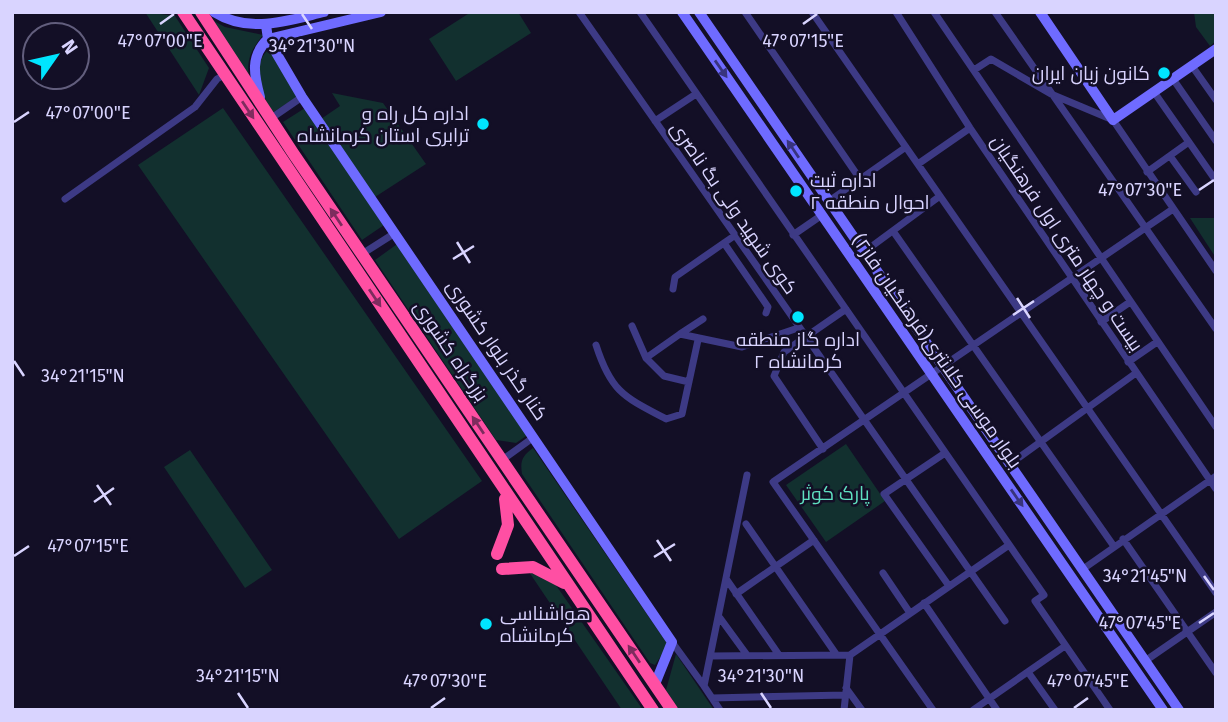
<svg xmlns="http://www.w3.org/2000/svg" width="1228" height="722" font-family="'Fira Sans',Cairo,sans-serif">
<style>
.green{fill:#12302f}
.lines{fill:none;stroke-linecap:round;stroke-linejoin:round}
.street{stroke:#3d3a85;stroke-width:7}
.secondary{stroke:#6f6bff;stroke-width:10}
.highway{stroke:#ff4fa3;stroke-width:12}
.oneway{fill:#38347d}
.oneway2{fill:#7d2c5e}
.ticks{fill:none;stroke:#d9d4ff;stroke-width:2.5}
.poi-dot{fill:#00e5ff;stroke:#130f26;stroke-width:2.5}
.labels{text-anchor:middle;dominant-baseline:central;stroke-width:5;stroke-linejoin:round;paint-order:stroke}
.poi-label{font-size:19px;fill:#d9d4ff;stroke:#130f26;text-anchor:end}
.street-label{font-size:19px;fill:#d9d4ff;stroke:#130f26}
.park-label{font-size:19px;fill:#5fe0c0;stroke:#130f26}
.ticks-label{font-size:18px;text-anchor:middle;fill:#d9d4ff;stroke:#130f26;stroke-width:5;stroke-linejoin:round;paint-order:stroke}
</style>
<rect width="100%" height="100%" fill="#130f26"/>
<path class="green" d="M145 12 175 16 209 68 199 95Z
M471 12H518L531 33 456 81 429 39Z
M1194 12H1216V41L1210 46 1196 27Z
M212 20 225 27 263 35C252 49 246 59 249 77Z
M269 49 298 96 272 113C262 92 249 68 269 49Z
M332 93 383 103 426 164 375 197 321 119 340 106Z
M223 108 482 481 399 539 138 165Z
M305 108 384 225 362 240 283 122Z
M1190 218H1216V258Z
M400 242 529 434 516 443 496 440 375 260Z
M846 444 885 501 826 542 786 485Z
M533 448 668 645 655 665 650 663 522 474C520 461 522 456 533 448Z
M190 450 272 570 245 588 164 467Z
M529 572 553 581 643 710H622Z
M676 654 714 710H679L666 690Z"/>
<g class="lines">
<path class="street" d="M579 12 1005 621
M640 12 1044 595 1035 601 1110 710
M745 12 860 179
M812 12 1216 593
M896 12 970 128 1216 489
M934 12 1216 427
M995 12 1216 329
M1192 66 1216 100
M974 70 991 59 1051 94 1113 120 1216 271
M1173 79 1216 141
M1154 92 1214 178
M270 119 302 97
M655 121 696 94
M1170 156 1196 192
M918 164 970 128
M1147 172 1189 142
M65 199 195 107 217 79 224 75
M829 201 906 147
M893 231 1113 545
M793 235 822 215
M724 243 768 307 766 313
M864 252 940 196
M362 254 395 233
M673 289 675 277 734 236
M1101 322 1130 302
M632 326 646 358 680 334 742 347 798 328
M680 334 703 319
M596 345C611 392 624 397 666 419L682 414 698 340
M646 358 664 376 689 382
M1128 362 1157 342
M823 449 774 376 784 352 846 309
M945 453 884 494 949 586
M502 460 534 437
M1010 464 1136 373
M746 524 836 654
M1123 539 1216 673
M1083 569 1216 476
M883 573 910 613
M727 580 779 655
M736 594 814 540
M924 603 997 710
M720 618 747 655
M672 642 704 686
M711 656 850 655 1009 545
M1145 661 1216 612
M1028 672 1055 710
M846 688 862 710
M712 698 845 695
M720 710 704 686 747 475
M844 710 850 655
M933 710 773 482 1173 209
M973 710 1065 646"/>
<path class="secondary" d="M214 12C249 34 286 21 324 12
M682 12 1163 710
M699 12 1179 710
M1040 12 1113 120 1216 49
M266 25 268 39 302 97 672 642 655 684
M260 97C254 75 250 56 268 39L381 12"/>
<path class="highway" d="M183 12 653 710
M201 12 293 153 672 710
M497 554 508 525 505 499
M502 569 533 567 564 583"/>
</g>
<defs><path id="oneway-solid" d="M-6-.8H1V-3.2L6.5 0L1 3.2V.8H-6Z" transform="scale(1.75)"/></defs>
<g class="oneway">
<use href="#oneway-solid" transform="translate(721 69) rotate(55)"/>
<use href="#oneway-solid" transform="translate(793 149) rotate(-124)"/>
<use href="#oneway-solid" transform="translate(1017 498) rotate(55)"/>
</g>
<g class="oneway2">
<use href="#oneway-solid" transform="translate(248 110) rotate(56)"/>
<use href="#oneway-solid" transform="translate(336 217) rotate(-124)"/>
<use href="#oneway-solid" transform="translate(375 298) rotate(56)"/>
<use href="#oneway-solid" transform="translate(478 425) rotate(-124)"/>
<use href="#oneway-solid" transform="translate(634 654) rotate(-124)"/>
</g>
<path class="ticks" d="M302 14 312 29M160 24 174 14M803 24 817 14M14 122 29 112M1199 190 1214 180M457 242 470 263M453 259 474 246M1017 298 1030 318M1013 315 1034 301M14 361 24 376M97 485 111 505M94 502 114 488M657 540 671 561M14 556 29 546M654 557 675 544M1204 576 1214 590M1199 623 1214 613M238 693 248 708M761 693 771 708M431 708 445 698M1074 708 1088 698"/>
<g class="poi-dot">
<circle cx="1164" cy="73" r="7"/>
<circle cx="483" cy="124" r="7"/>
<circle cx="796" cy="191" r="7"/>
<circle cx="798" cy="317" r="7"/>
<circle cx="486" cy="624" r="7"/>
</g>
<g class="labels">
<g class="poi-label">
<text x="1150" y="73">کانون زبان ایران</text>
<text x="469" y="113">اداره کل راه و<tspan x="469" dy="22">ترابری استان کرمانشاه</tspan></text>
<text x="810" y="180" text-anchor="start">اداره ثبت<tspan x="810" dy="22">احوال منطقه ۲</tspan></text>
<text x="798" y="339" text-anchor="middle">اداره گاز منطقه<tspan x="798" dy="22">۲ کرمانشاه</tspan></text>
<text x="500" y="613" text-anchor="start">هواشناسی<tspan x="500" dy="22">کرمانشاه</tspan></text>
</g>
<g class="street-label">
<text transform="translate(734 208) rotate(55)">کوی شهید ولی بگ ناصری</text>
<text transform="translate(1067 243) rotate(56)">بیست و چهار متری اول فرهنگیان</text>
<text transform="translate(497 350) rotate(56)">کنار گذر بلوار کشوری</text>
<text transform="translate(451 351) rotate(56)">بزرگراه کشوری</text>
<text transform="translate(937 351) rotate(55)">بلوار موسی کلانتری(فرهنگیان فاز۲)</text>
</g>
<g class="park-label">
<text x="835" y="493">پارک کوثر</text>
</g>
</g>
<g class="ticks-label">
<text x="160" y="47">47°07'00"E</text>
<text x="803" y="47">47°07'15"E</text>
<text x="312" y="52">34°21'30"N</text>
<text x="88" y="119">47°07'00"E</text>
<text x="1140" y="196">47°07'30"E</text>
<text x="83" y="382">34°21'15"N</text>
<text x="88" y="552">47°07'15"E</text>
<text x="1145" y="582">34°21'45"N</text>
<text x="1140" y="629">47°07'45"E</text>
<text x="238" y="682">34°21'15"N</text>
<text x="761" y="682">34°21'30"N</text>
<text x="445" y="687">47°07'30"E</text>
<text x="1088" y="687">47°07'45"E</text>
</g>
<rect width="1228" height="722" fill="none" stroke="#d9d4ff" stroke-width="28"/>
<g transform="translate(56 56) rotate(56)"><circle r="33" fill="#130f26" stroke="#625e7d" stroke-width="2"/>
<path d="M0-5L12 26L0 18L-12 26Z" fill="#00e5ff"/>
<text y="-10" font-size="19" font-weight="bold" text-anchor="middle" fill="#d9d4ff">N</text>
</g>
</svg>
